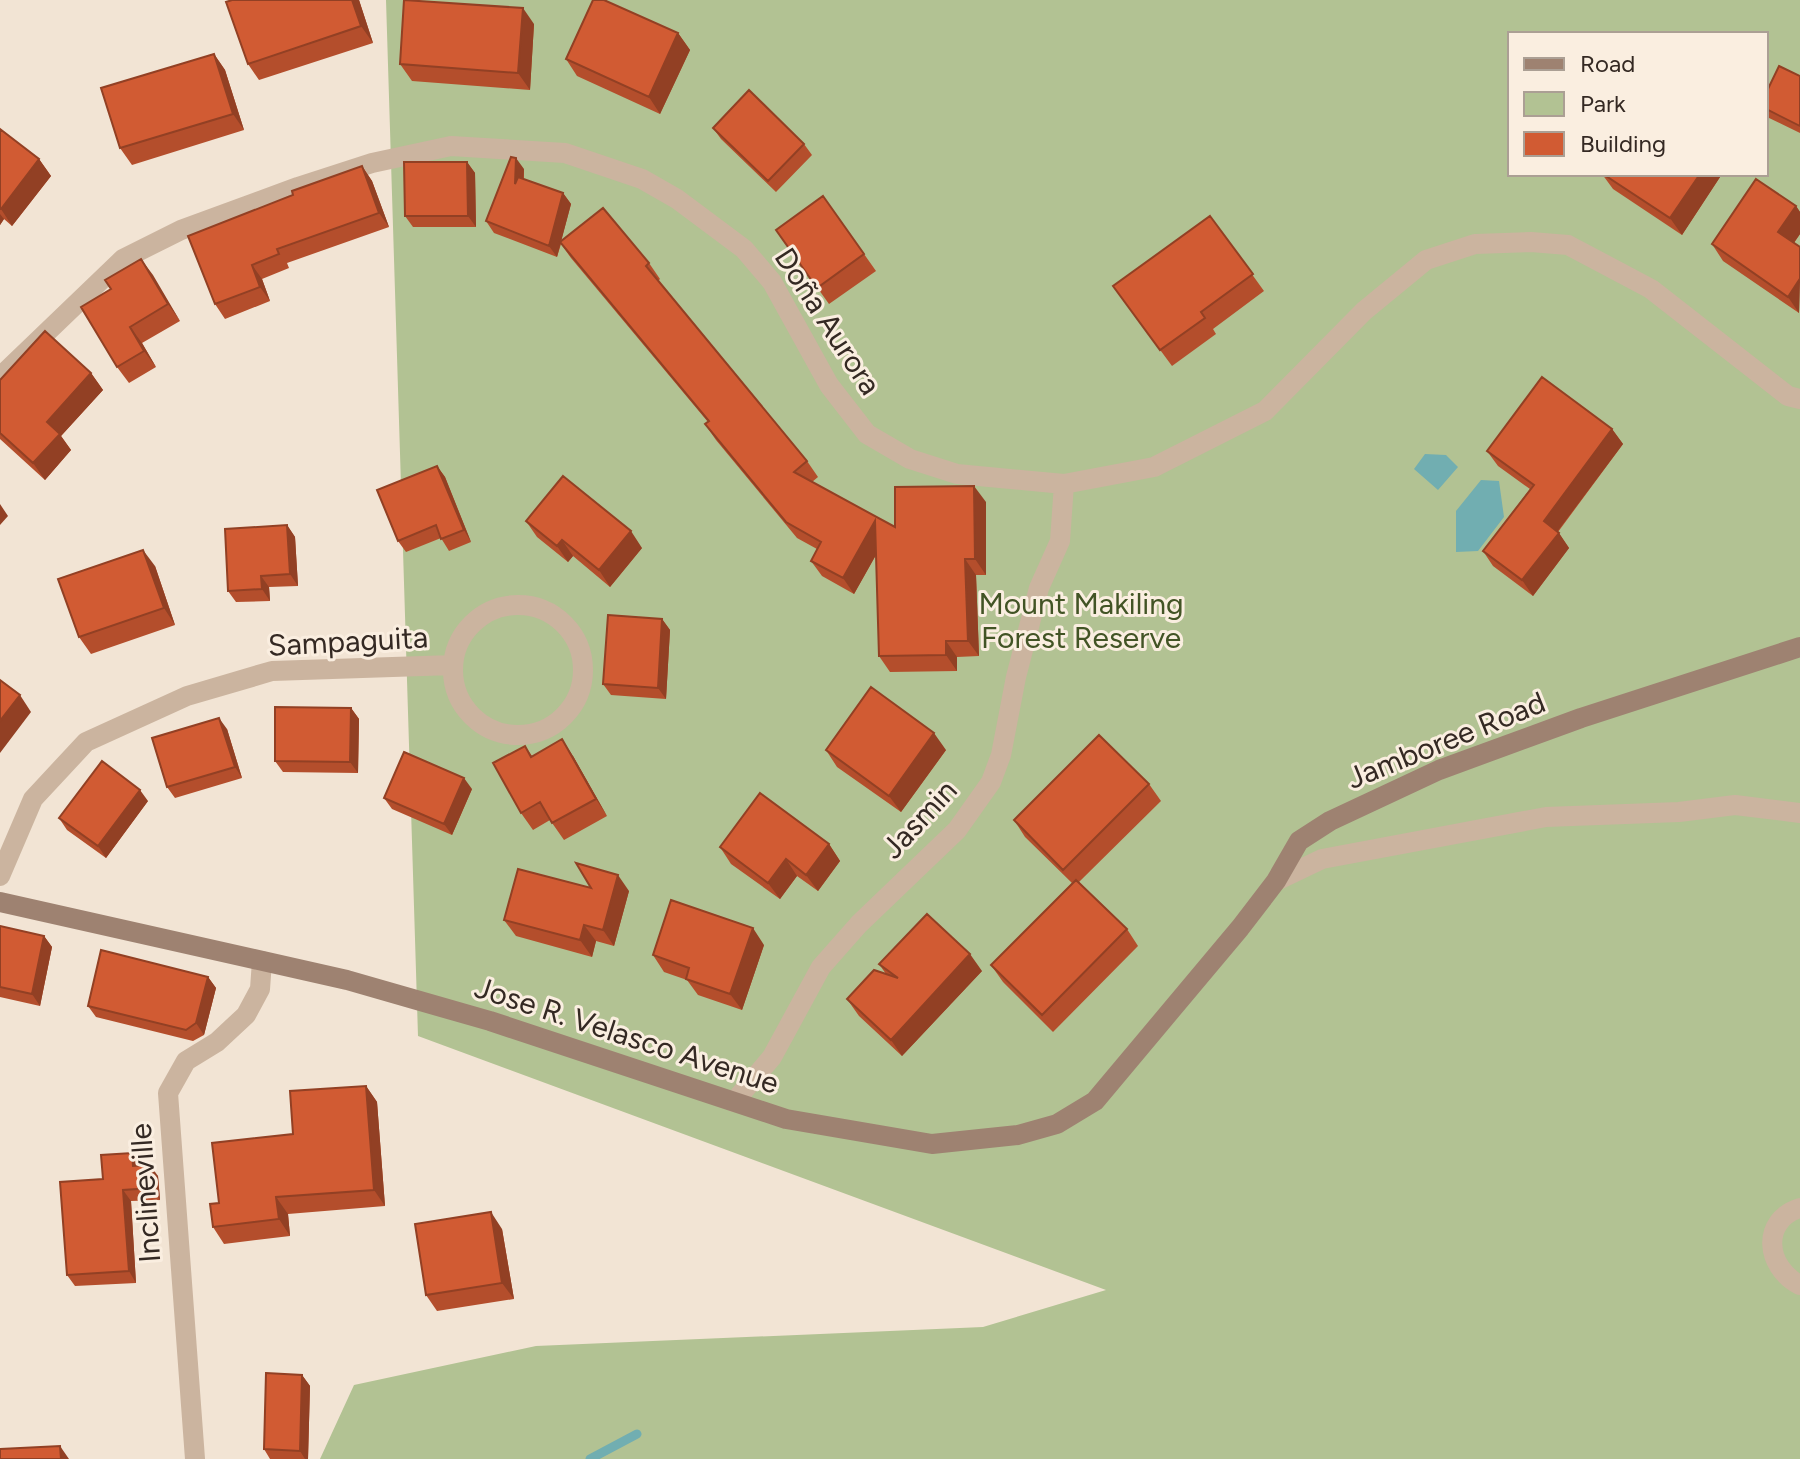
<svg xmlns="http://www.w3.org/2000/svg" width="1800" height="1459" font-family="Figtree,sans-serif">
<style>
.green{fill:#b2c293;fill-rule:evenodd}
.water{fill:#71aeb1}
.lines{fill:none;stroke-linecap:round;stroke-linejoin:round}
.stream{stroke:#71aeb1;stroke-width:9}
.minor{stroke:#cbb49f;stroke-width:20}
.tertiary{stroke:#cbb49f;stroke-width:20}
.secondary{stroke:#9e8271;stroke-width:20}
.wall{fill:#b44e2c}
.shaded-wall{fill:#924024}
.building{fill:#d15b33;stroke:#924024;stroke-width:2}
.labels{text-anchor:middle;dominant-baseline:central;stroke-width:6;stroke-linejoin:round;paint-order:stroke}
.street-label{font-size:30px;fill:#342923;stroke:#faeee0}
.park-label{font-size:30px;fill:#425425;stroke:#faeee0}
</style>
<rect width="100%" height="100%" fill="#f2e4d4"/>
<path class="green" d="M386 0H1800V1459H320L354 1385 536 1346 983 1327 1106 1290 418 1036ZM1510 34H1766V174H1510Z"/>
<path class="water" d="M1425 454 1446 455 1458 467 1438 490 1414 469Z
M1481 480 1499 481 1504 517 1478 551 1456 552V511Z"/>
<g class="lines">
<path class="stream" d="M590 1459 637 1434"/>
<path class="minor" d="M0 377 123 259 181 230 298 187 372 163 451 146 565 153 642 179 677 199 744 249 772 282 829 385 867 434 910 459 957 474 1064 484 1154 467 1265 411 1364 311 1426 260 1475 244 1531 242 1568 245 1651 289 1788 396 1800 399
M453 670a65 65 0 1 1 130 0a65 65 0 1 1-130 0Z
M0 876 33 799 86 742 187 696 272 671 453 665
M734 1102 772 1057 821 967 859 924 957 830 991 782 1001 755 1016 677 1039 588 1060 541 1064 484
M195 1459 168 1093 186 1061 217 1042 246 1015 260 989 262 961"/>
<path class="tertiary" d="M1276 881 1322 859 1546 817 1679 812 1735 805 1800 813
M1800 1208C1761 1220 1765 1267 1800 1285"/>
<path class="secondary" d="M0 902 347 980 490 1021 786 1119 932 1144 1018 1135 1057 1124 1095 1101 1240 928 1276 881 1299 841 1330 821 1439 770 1581 718 1800 647"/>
</g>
<path class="wall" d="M232 0H359L373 43 259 80 248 64Z
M534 24 530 90 412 81 400 64Z
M678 33 690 50 660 114 577 76 566 59Z
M214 54 225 70 244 130 132 165 120 148Z
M1800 76V133L1767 117 1766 115V93Z
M713 128 804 144 812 155 776 192 721 139Z
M0 129 39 159 51 176 12 226 4 219 0 225Z
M467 162 475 173 476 227H413L405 216Z
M362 166 372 181 389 227 287 263 289 268 262 279 270 301 225 319 215 304 293 195Z
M524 169V179L563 193 571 204 561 241 649 263 660 279 658 281 807 461 818 477 812 482 895 527 986 502V575H976L979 656 957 657V671L890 672 879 656 876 555 854 594 822 576 811 561 817 549 797 538 716 440 705 424 708 422 571 258 561 244 557 257 494 233 486 221Z
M1602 174H1722L1682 235 1613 189Z
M1796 206 1800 212V234L1794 243 1800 247 1799 313 1723 261 1712 244Z
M1210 216 1264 291 1213 329 1216 334 1172 366 1113 286Z
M776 230 864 254 876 271 829 304Z
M141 259 180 321 142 343 156 367 129 383 117 367 111 289Z
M91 373 103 390 61 436 71 450 45 480 0 439V380Z
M1612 429 1623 444 1558 532 1569 548 1533 596 1493 566 1483 551 1530 489 1498 466 1487 451Z
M437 466 445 477 471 542 449 551 441 538 406 552 398 541Z
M526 521 642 548 610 587 573 556 568 562 537 537Z
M287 525 295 537 298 586 269 587 270 601 236 602 228 591Z
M155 566 175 625 91 654 79 637Z
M662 619 670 630 666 699 611 695 603 684Z
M351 708 359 719 358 773 283 772 275 761Z
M227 729 242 778 175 798 167 787Z
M525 746 532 756H573L607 816 564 840 550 820 533 830 521 813Z
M826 750H946L901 812 837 767Z
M1149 784 1161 801 1079 882 1127 929 1138 946 1053 1032 1003 982 991 965 1072 883 1025 837 1014 820Z
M472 789 452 835 392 809 384 798Z
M148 801 106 858 67 830 59 818Z
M829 844 840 861 818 891 797 876 780 899 731 864 720 847Z
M591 888 629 891 614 946 596 941 592 957 516 936 504 920Z
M0 926 44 936 52 947 40 1006 0 997Z
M764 945 742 1010 698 995 687 980 664 972 653 955Z
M879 964 982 971 902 1056 859 1016 847 999 886 974Z
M208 977 216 988 204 1035 193 1041 96 1017 88 1006Z
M366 1086 377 1102 385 1206 288 1214 290 1236 224 1244 213 1227 219 1203 293 1134Z
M140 1164V1166L158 1176 160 1200 131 1201 136 1283 75 1286 67 1275 103 1179Z
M502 1229 514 1299 437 1311 426 1295Z
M302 1375 310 1386 308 1459H270L264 1449Z"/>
<path class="shaded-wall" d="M352 0H359L373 43 361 26Z
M523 8 534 24 530 90 518 73Z
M678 33 690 50 660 114 649 97Z
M214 54 225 70 244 130 233 114Z
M516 158 524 169 522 196 515 184Z
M39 159 51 176 12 226 1 209Z
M467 162 475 173 476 227 468 216Z
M362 166 372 181 389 227 379 213Z
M1700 174H1722L1682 235 1670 218Z
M563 193 571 204 557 257 549 246Z
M1796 206 1800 212V234L1790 248 1778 232Z
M0 214 4 219 0 225Z
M141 259 153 275 180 321 168 304Z
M252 265 262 279 270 301 260 287Z
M1799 280 1800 282 1799 313 1788 297Z
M130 327 142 343 156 367 144 351Z
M91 373 103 390 61 436 71 450 45 480 33 463 47 422Z
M1612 429 1623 444 1554 536 1544 521Z
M437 466 445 477 471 542 464 530Z
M974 486 986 502V575L975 559Z
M0 504 8 516 0 525Z
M875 521 886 537 854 594 843 578Z
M287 525 295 537 298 586 290 574Z
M631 531 642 548 610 587 599 570Z
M1559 533 1569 548 1533 596 1522 580Z
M562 540 573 556 568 562 557 546Z
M143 550 155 566 175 625 164 608Z
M965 559 976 575 979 656 968 641Z
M261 576 269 587 270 601 262 589Z
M662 619 670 630 666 699 658 688Z
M946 641 957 657V671L946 655Z
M20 695 31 712 0 753V721Z
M351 708 359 719 358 773 350 762Z
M219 718 227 729 242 778 235 767Z
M934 733 946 750 901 812 889 796Z
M562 739 573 756 607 816 596 799Z
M464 778 472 789 452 835 444 824Z
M140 790 148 801 106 858 98 846Z
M829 844 840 861 818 891 806 875Z
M786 859 797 876 780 899 768 883Z
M618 875 629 891 614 946 603 930Z
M584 925 596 941 592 957 580 940Z
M753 928 764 945 742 1010 730 994Z
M44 936 52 947 40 1006 32 994Z
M970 954 982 971 902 1056 891 1040Z
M208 977 216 988 204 1035 196 1023Z
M366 1086 377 1102 385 1206 374 1190Z
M132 1153 140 1164 141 1177 133 1166Z
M150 1165 158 1176 160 1200 152 1188Z
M123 1190 131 1201 136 1283 129 1271Z
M276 1197 288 1214 290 1236 279 1219Z
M491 1212 502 1229 514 1299 502 1283Z
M302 1375 310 1386 308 1459H305L300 1451Z
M60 1446 69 1459H61Z"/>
<path class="building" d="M232 0H352L361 26 248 64 226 2Z
M404 0 523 8 518 73 400 64Z
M593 0H604L678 33 649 97 566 59Z
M214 54 233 114 120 148 101 88Z
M1779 66 1800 76V126L1766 109V93Z
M749 90 804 144 768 181 713 128Z
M0 129 39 159 1 209H0Z
M511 157 516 158 515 184 518 177 563 193 549 246 486 221Z
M404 162H467L468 216H405Z
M362 166 379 213 277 249 279 254 252 265 260 287 215 304 188 236 293 195 292 191Z
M1603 174H1700L1670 218Z
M1756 179 1796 206 1778 232 1800 247V281L1799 280 1788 297 1712 244Z
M823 196 864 254 817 288 776 230Z
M603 208 649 263 646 266 807 461 794 472 895 527V487L974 486 975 559H965L968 641H946V655L879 656 875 521 843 578 811 561 821 542 786 522 705 424 709 421 560 242Z
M1210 216 1253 274 1201 312 1205 318 1160 350 1113 286Z
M141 259 168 304 130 327 144 351 117 367 81 307 111 289 105 280Z
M45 331 91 373 47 422 60 434 33 463 0 433V380Z
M1542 377 1612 429 1544 521 1559 533 1522 580 1483 551 1534 485 1487 451Z
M437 466 464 530 441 539 436 525 398 541 377 490Z
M563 476 631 531 599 570 562 540 557 546 526 521Z
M287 525 290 574 261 576 262 589 228 591 225 529Z
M143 550 164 608 79 637 58 579Z
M608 615 662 619 658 688 603 684Z
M0 680 20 695 0 721Z
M871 687 934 733 889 796 826 750Z
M275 707 351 708 350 762 275 761Z
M219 718 235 767 167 787 152 738Z
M1099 735 1149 784 1063 870 1014 820Z
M562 739 596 799 552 823 540 802 521 813 493 763 525 746 531 757Z
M404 752 464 778 444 824 384 798Z
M102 761 140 790 98 846 59 818Z
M760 793 829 844 806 875 786 859 768 883 720 847Z
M576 863 618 875 603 930 584 925 580 940 504 920 518 869 591 888Z
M1076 880 1127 929 1042 1015 991 965Z
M671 900 753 928 730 994 686 979 689 968 653 955Z
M927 914 970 954 891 1040 847 999 874 970 898 978 879 964Z
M0 926 44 936 32 994 0 987Z
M101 950 208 977 196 1023 186 1030 88 1006Z
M366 1086 374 1190 276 1197 279 1219 213 1227 210 1204 219 1203 212 1143 293 1134 290 1091Z
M132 1153 133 1166 150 1165 152 1188 123 1190 129 1271 67 1275 60 1182 103 1179 101 1155Z
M491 1212 502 1283 426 1295 415 1224Z
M266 1373 302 1375 300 1451 264 1449Z
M60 1446 61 1459H0V1449Z"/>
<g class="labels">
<g class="street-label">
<text transform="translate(828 321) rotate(57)">Doña Aurora</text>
<text transform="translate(348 641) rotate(-3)">Sampaguita</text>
<text transform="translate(1446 740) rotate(-22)">Jamboree Road</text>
<text transform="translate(919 819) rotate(-47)">Jasmin</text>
<text transform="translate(627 1035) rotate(18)">Jose R. Velasco Avenue</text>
<text transform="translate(145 1193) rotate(-94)">Inclineville</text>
</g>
<g class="park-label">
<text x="1081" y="603">Mount Makiling<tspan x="1081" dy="34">Forest Reserve</tspan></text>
</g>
</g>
<rect x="1508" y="32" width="260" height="144" fill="#faeee0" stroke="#ab9f94" stroke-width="2"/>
<rect x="1524" y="58" width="40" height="12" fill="#9e8271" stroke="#ab9f94" stroke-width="2"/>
<text x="1580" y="72" font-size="24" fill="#342923">Road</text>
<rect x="1524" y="92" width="40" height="24" fill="#b2c293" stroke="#ab9f94" stroke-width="2"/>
<text x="1580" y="112" font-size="24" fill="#342923">Park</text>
<rect x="1524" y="132" width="40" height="24" fill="#d15b33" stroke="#ab9f94" stroke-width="2"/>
<text x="1580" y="152" font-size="24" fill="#342923">Building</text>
</svg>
